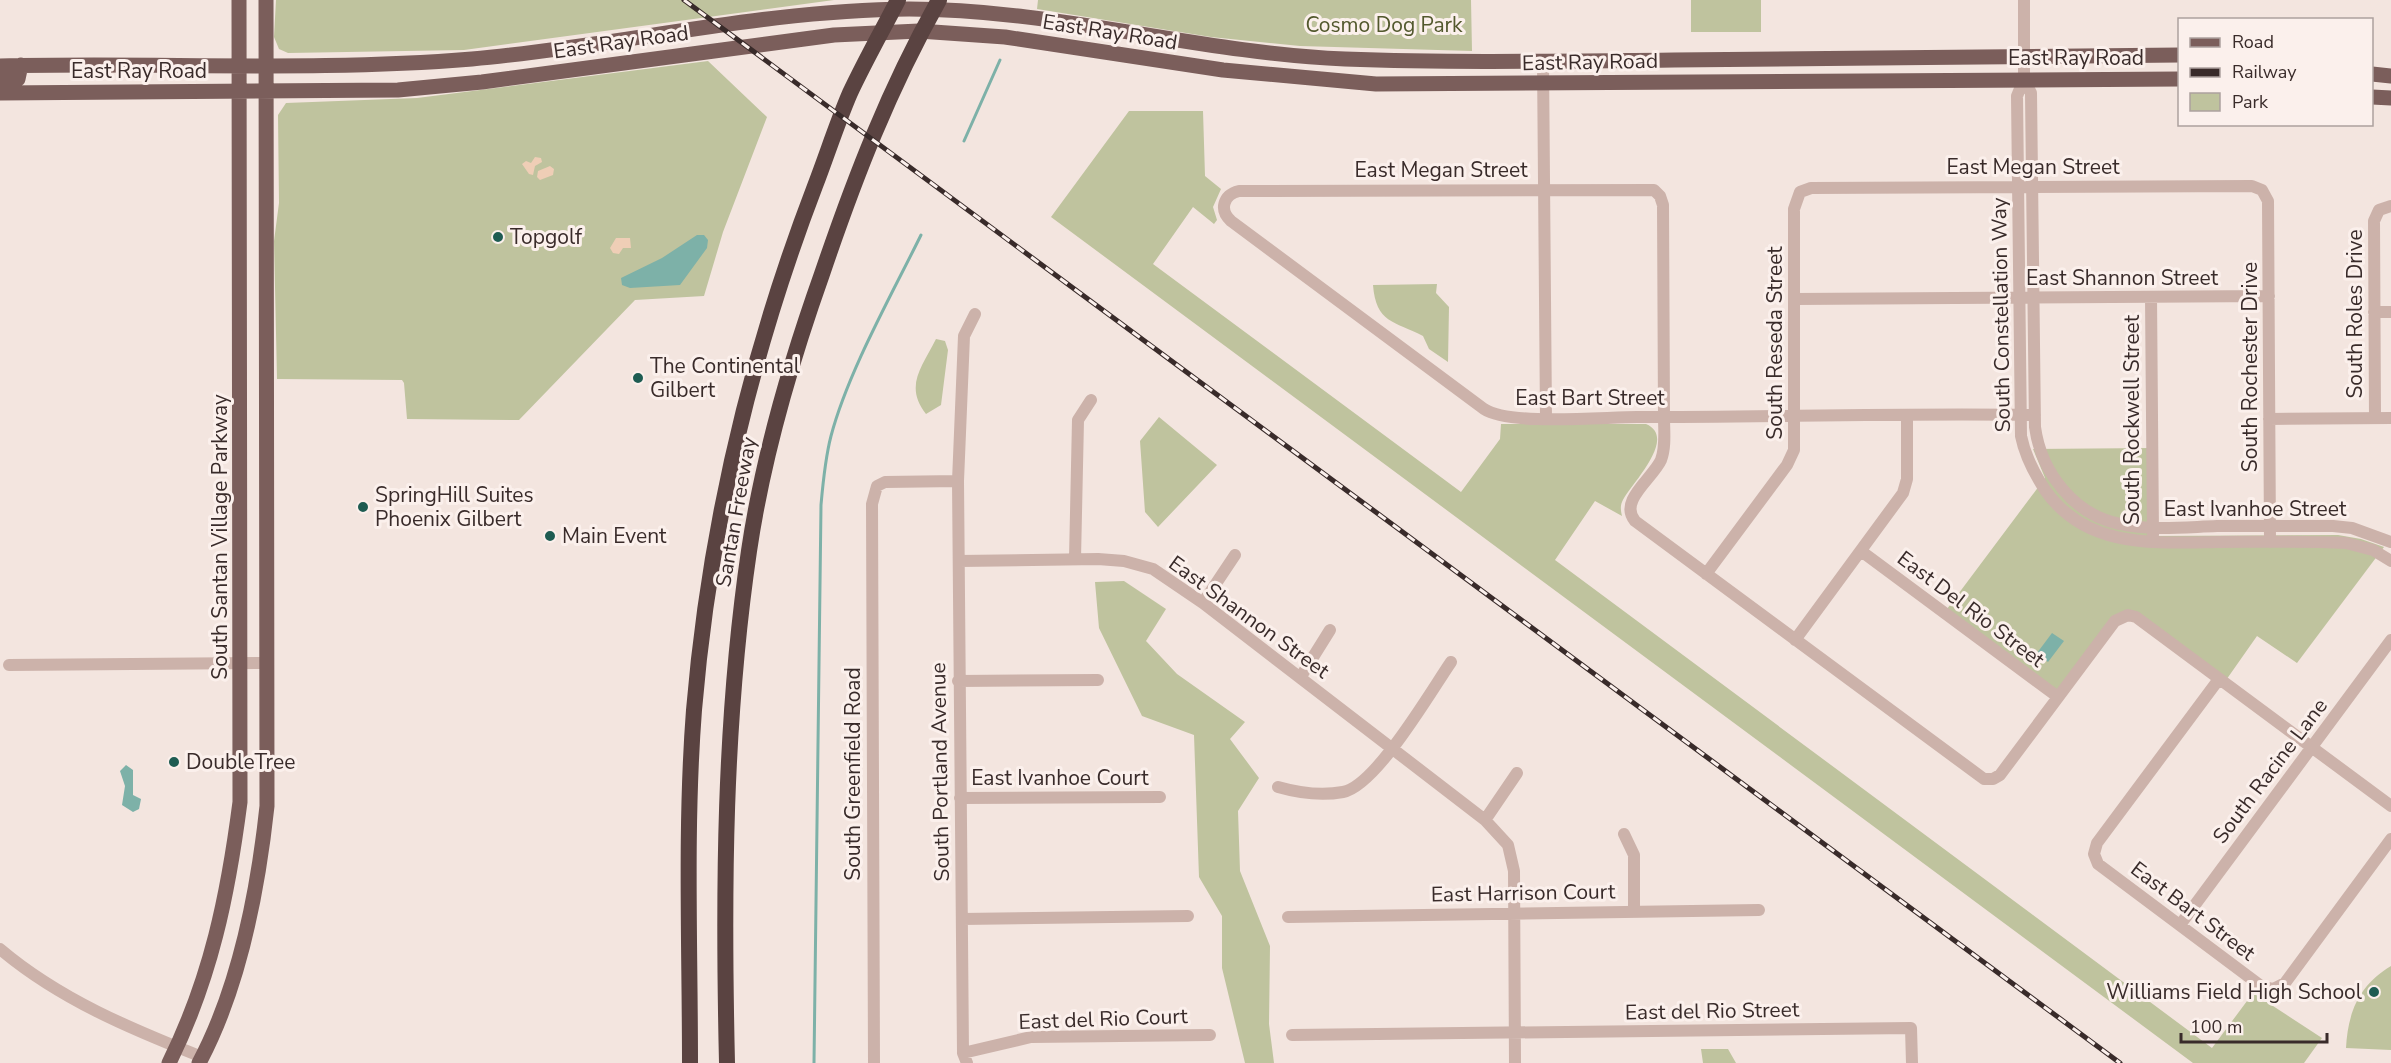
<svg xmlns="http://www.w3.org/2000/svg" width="2391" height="1063" font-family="'Nunito Sans',sans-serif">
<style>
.green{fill:#bfc39e}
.sand{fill:#efceb6}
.water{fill:#7db1a8}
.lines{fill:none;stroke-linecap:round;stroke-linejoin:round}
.stream{stroke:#7db1a8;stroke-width:3}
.minor{stroke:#ccb2aa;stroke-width:12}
.major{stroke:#7b5e5b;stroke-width:15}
.highway{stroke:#5a4341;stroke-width:16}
.rail-casing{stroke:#392b2a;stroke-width:5}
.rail{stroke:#fbf0ec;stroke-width:3;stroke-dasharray:9;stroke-linecap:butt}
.poi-dot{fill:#1e5c52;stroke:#fbf0ec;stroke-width:2}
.labels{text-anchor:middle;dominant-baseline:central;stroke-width:6;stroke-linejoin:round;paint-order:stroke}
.park-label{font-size:21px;fill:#52582d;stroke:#fbf0ec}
.street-label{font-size:21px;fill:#392b2a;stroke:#fbf0ec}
.poi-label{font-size:21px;fill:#392b2a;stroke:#fbf0ec;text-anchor:start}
</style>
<rect width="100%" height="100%" fill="#f3e5df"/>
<path class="green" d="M276 0H834L464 50 288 53 279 49 274 37Z
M1038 0H1471L1472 51 1300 46 1211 37 1037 9Z
M1691 0H1761V32H1691Z
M708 61 767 117 723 232 704 296 635 300 519 420 407 419 404 383 402 380 277 379 274 241 279 203 278 115 286 103 417 98Z
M1129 111H1203L1205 176 1221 189 1213 207 1217 220 1214 224 1193 207 1153 264 1461 492 1500 439 1501 424H1646C1679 438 1629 486 1622 502 1620 507 1621 511 1622 516L1595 501 1555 560 2212 1048 2253 993 2322 1038 2304 1063H2193L1051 217Z
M1437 284 1436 293 1449 307 1448 362 1429 349 1423 336C1394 321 1376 323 1373 285Z
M936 339 945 341 948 350 941 405 926 414C904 386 922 367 936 339Z
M1159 417 1217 465 1158 527 1145 512 1140 441Z
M2152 448 2153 536 2338 535 2361 539 2384 547 2297 663 2257 636 2224 683 2127 615 2058 697 1944 613 2045 478 2033 449Z
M1124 581 1166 609 1146 641 1177 674 1245 722 1230 739 1259 778 1238 811 1240 871 1270 946 1269 1024 1274 1063H1245L1222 968V916L1199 877 1194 735 1142 716 1099 628 1095 582Z
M2391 966V1050L2346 1048C2348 1012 2359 985 2391 966Z
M1701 1049H1728L1736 1063H1703Z"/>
<path class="sand" d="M535 157 541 158 542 162 535 166 533 175 529 174 522 164 526 161 531 163Z
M550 166 554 169 553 175 540 180 537 177 538 171Z
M616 238H630L631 248H623L619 254 613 253 610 248Z"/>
<path class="water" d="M697 235H704L708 240 707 248 680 285 630 288 622 285 621 278 662 258Z
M2052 633 2064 641 2048 662 2037 653Z
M126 765 133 770V795L141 799 139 809 133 812 122 805 125 786 120 771Z"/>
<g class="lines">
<path class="stream" d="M964 141 1000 60
M814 1063 821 505C823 482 825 459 831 436 848 372 891 296 921 235"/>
<path class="minor" d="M2024 0V79L2031 93 2035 427C2041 472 2074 515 2120 524 2152 531 2186 527 2217 526 2256 526 2294 526 2333 526L2352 528 2391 542
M1543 61 1546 418
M2024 79 2017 96 2021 436C2025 456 2034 473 2045 490 2086 549 2154 543 2218 542 2261 542 2303 541 2346 543L2373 550 2391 561
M2151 297 2153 535
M1795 299 2269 296
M2374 312H2391
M2035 415C1902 413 1770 417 1637 417 1603 417 1510 426 1484 409L1231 221C1219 210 1223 195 1239 191L1654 190 1660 196 1663 205 1664 417C1664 431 1666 447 1661 460 1653 478 1618 501 1635 521L1984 779H1993L2000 775 2115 621 2128 615 2136 617 2391 806
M2375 418 2374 221 2379 210 2391 206
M2269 419 2391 418
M1861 551 2058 697
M1075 559 1078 420 1091 400
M959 561 1098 559 1124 561 1153 569 1203 603 1485 820 1508 845 1514 871 1515 1063
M1706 574 1787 465 1794 450V209L1800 192 1811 188 2252 186 2262 190 2268 201 2270 542
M1203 603 1235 555
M1795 640 1903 493 1907 479V416
M9 665 266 663
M1300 678 1330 630
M2219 679 2097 843 2094 854 2098 864 2261 986 2273 989 2285 983 2391 839
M958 681 1098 680
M1278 787C1299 793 1321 796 1343 792 1376 786 1431 691 1451 662
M960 798 1160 797
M1485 820 1517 773
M1624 834 1634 855V911
M1288 917 1759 910
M962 919 1188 916
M2180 925 2391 640
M0 949C59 999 131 1029 202 1057
M1292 1035 1911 1028 1912 1063
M963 1053 1031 1037 1210 1035
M874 1063 872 504 877 486 885 482 958 481
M967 1063 963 1053 958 481 964 336 975 314"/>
<path class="major" d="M0 66C157 62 315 72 472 59 618 46 762 10 909 9 1055 9 1198 53 1345 59 1454 63 1564 61 1674 60 1843 58 2011 57 2180 55
M2372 74 2391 76
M0 81 18 79 21 65
M0 93 398 90 482 82 834 35 919 31 1005 37 1223 70 1376 84 2180 79
M2372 97 2391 98
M169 1063C211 978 228 895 240 802L239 0
M199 1063C239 988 258 890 267 806L266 0"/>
<path class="highway" d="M690 1063C690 946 685 827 694 710 709 531 751 353 815 186 827 155 837 123 850 93 865 61 882 31 898 0
M727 1063C723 891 724 721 749 551 763 456 790 364 822 274 855 177 889 89 939 0"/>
<g class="rail-casing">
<path id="rail" d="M684 0 2120 1063"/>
</g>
<use href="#rail" class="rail"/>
</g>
<g class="poi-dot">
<circle cx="498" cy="237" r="6"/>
<circle cx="638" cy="378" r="6"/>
<circle cx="363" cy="507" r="6"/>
<circle cx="550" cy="536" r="6"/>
<circle cx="174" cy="762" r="6"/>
<circle cx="2374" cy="992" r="6"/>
</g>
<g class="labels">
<g class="park-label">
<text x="1384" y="25">Cosmo Dog Park</text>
</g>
<g class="street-label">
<text transform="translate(1110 32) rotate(9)">East Ray Road</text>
<text transform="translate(621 42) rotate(-8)">East Ray Road</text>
<text x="2076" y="58">East Ray Road</text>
<text transform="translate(1590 62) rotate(-1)">East Ray Road</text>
<text x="139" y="71">East Ray Road</text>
<text x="2033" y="167">East Megan Street</text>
<text x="1441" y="170">East Megan Street</text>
<text x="2122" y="278">East Shannon Street</text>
<text transform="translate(2355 314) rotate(-90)">South Roles Drive</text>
<text transform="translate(2001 315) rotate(-91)">South Constellation Way</text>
<text transform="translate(1775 343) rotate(-90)">South Reseda Street</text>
<text transform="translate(2250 367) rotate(-90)">South Rochester Drive</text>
<text x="1590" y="398">East Bart Street</text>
<text transform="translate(2132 420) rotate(-90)">South Rockwell Street</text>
<text x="2255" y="509">East Ivanhoe Street</text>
<text transform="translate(736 512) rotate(-80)">Santan Freeway</text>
<text transform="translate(220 537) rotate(-90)">South Santan Village Parkway</text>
<text transform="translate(1971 609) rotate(37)">East Del Rio Street</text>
<text transform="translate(1249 617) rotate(36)">East Shannon Street</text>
<text transform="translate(2270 771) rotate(-53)">South Racine Lane</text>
<text transform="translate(940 772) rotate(-91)">South Portland Avenue</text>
<text transform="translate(853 774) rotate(-90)">South Greenfield Road</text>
<text x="1060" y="778">East Ivanhoe Court</text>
<text transform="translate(1523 893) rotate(-1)">East Harrison Court</text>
<text transform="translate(2193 911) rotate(37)">East Bart Street</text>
<text transform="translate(1712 1011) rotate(-1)">East del Rio Street</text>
<text transform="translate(1103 1019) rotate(-2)">East del Rio Court</text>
</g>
<g class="poi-label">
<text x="510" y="237">Topgolf</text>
<text x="650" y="366">The Continental<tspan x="650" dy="24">Gilbert</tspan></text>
<text x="375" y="495">SpringHill Suites<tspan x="375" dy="24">Phoenix Gilbert</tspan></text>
<text x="562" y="536">Main Event</text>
<text x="186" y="762">DoubleTree</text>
<text x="2362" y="992" text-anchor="end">Williams Field High School</text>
</g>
</g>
<rect x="2178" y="18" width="195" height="108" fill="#fbf0ec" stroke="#ada19e" stroke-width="1.5"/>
<rect x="2190" y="38" width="30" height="9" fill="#7b5e5b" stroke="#ada19e" stroke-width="1.5"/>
<text x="2232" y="48" font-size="18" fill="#392b2a">Road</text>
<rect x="2190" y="68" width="30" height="9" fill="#392b2a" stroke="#ada19e" stroke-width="1.5"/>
<text x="2232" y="78" font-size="18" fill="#392b2a">Railway</text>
<rect x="2190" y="93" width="30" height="18" fill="#bfc39e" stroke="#ada19e" stroke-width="1.5"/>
<text x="2232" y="108" font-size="18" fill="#392b2a">Park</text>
<path d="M2181 1033v9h146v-9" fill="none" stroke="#392b2a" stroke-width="3"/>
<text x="2190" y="1033" font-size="18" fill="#392b2a" stroke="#fbf0ec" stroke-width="4.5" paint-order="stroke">100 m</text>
</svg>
